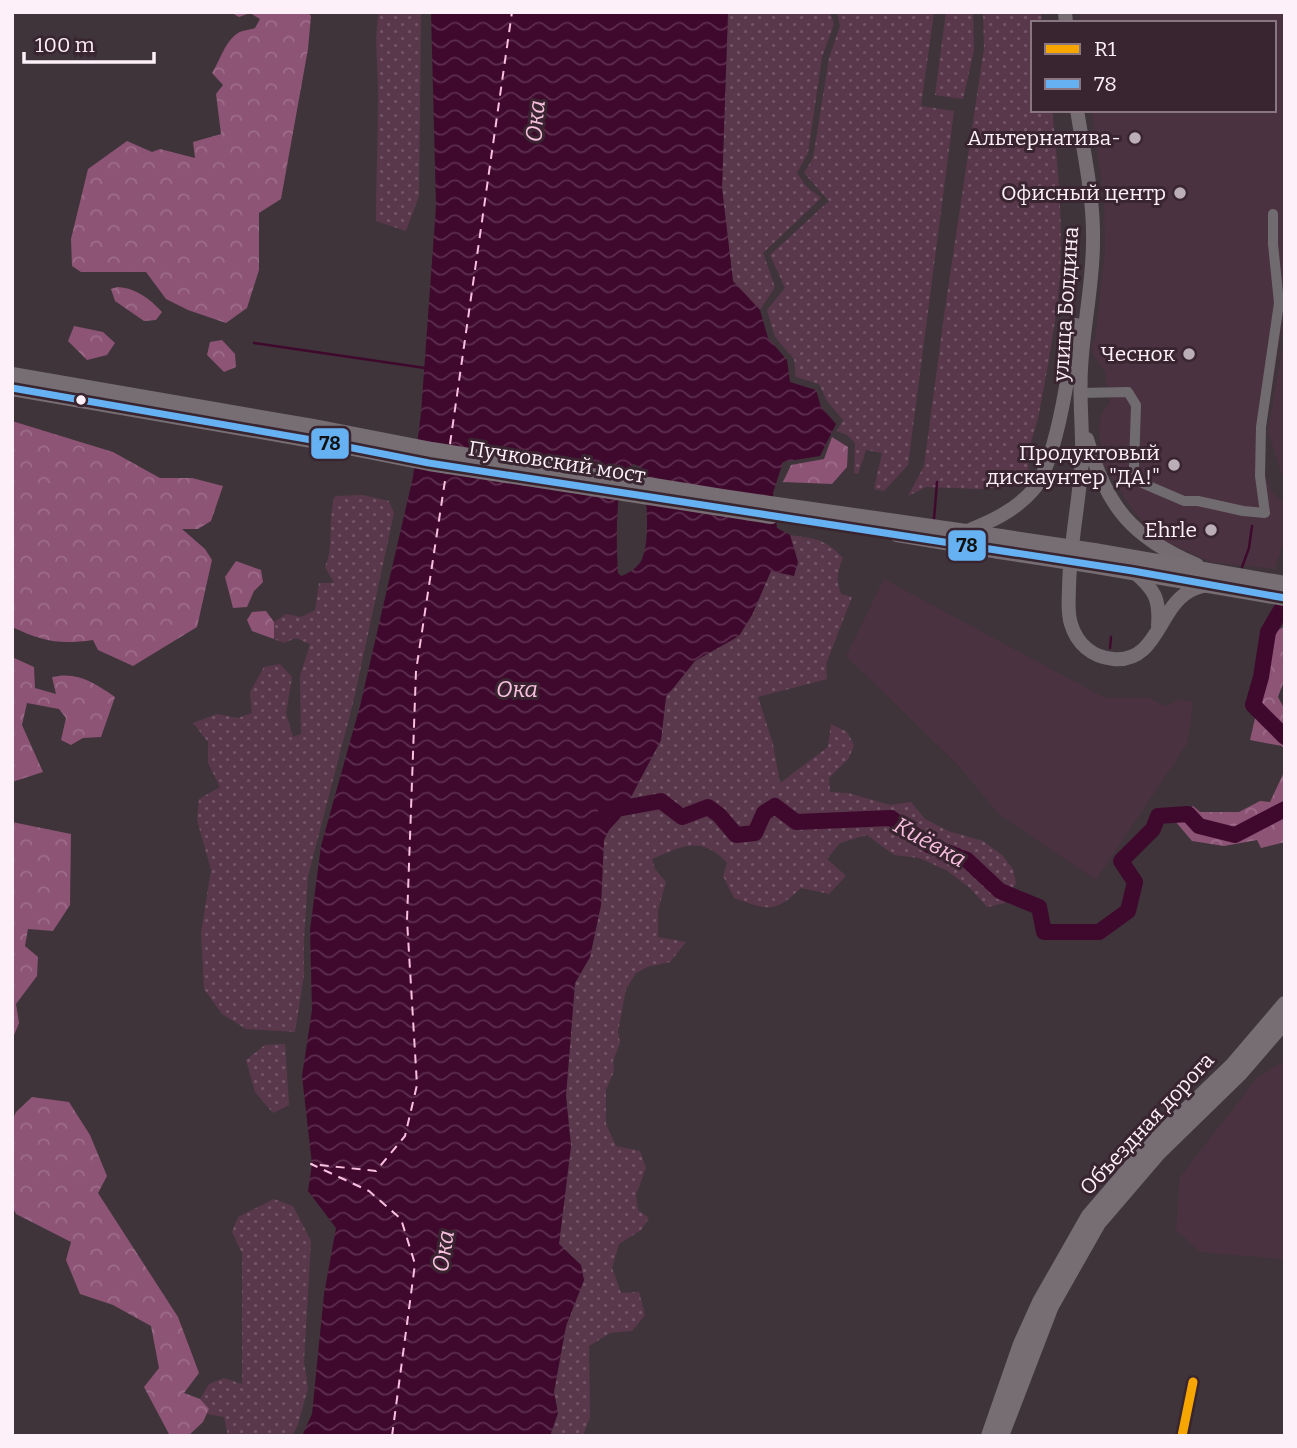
<svg xmlns="http://www.w3.org/2000/svg" width="1297" height="1448" font-family="Bitter,serif">
<style>
.built{fill:#4b3240}
.grass{fill:url(#grass-dots)}
.forest{fill:url(#forest-crowns)}
.water{fill:url(#water-waves);fill-rule:evenodd}
.lines{fill:none;stroke-linecap:round;stroke-linejoin:round}
.stream{stroke:#3f092e;stroke-width:2.5}
.river{stroke:#3f092e;stroke-width:16}
.ferry{stroke:#f8bfde;stroke-width:2;stroke-dasharray:9 7;stroke-linecap:butt}
.minor{stroke:#706b6e;stroke-width:10}
.secondary{stroke:#746c71;stroke-width:14}
.trunk{stroke:#766e73;stroke-width:16}
.trunk-bridge{stroke:#766e73;stroke-width:16}
.bus-1-casing{stroke:#392530;stroke-width:12}
.bus-1{stroke:#66b1f2;stroke-width:7}
.rail-1-casing{stroke:#392530;stroke-width:14}
.rail-1{stroke:#f7a600;stroke-width:9}
.poi-dot{fill:#bbaeb6;stroke:#392530;stroke-width:2.5}
.bus-dot{fill:#fef0f8;stroke:#392530;stroke-width:2.5}
.labels{text-anchor:middle;dominant-baseline:central;stroke-width:6;stroke-linejoin:round;paint-order:stroke}
.poi-label{font-size:21px;fill:#fef0f8;stroke:#392530;text-anchor:end}
.street-label{font-size:21px;fill:#fef0f8;stroke:#392530}
.water-label{font-size:23px;font-style:italic;fill:#f8bfde;stroke:#392530}
.line-badge{stroke:#392530;stroke-width:2.5}
.pale-badge-label{font-size:19px;text-anchor:middle;font-weight:bold;fill:#111}
</style>
<defs>
<pattern id="grass-dots" width="8" height="8" patternUnits="userSpaceOnUse" patternTransform="scale(1.75)"><rect width="8" height="8" fill="#5a384c"/><path d="M2 2h.1M6 6h.1" fill="none" stroke="#735567" stroke-width="1.8" stroke-linecap="round"/></pattern>
<pattern id="forest-crowns" width="20" height="18" patternUnits="userSpaceOnUse" patternTransform="scale(1.75)"><rect width="20" height="18" fill="#8d5476"/><path d="M2 6a3 3 0 1 1 6 0M12 15a3 3 0 1 1 6 0" fill="none" stroke="#9e6d8a"/></pattern>
<pattern id="water-waves" width="16" height="10" patternUnits="userSpaceOnUse" patternTransform="scale(1.75)"><rect width="16" height="10" fill="#3f092e"/><path d="M0 5q4-4 8 0t8 0" fill="none" stroke="#5c2d4d"/></pattern>
</defs>
<rect width="100%" height="100%" fill="#3f343a"/>
<path class="built" d="M1079 12H1285V307L1263 445 1264 471 1271 491 1285 504V538L1275 569 1211 562 1166 542 1152 531 1135 513 1103 464 1099 427 1102 413 1110 403 1105 372 1093 355 1092 345 1096 335 1105 250 1104 199 1092 110H1274V23H1080Z
M1285 334V485L1268 431Z
M884 579 1105 698H1149L1166 706 1178 700 1193 701 1187 744 1096 880 999 814 957 764 846 656Z
M1285 1061V1259L1200 1252 1176 1230 1180 1177 1257 1078Z"/>
<path class="grass" d="M379 12H421L419 196 406 231 376 221C376 181 378 140 378 100 379 71 373 41 379 12Z
M728 12H830L834 24 822 57 808 153 797 173 806 186 821 198 763 253 775 287 760 310 733 282 722 188Z
M837 12H934L921 106 954 111 908 465 884 491 874 489 882 453 866 450 858 474 854 473 855 443 847 435 837 431 843 420 827 401 819 384 796 377 794 359 775 337 767 310 785 288 770 255 829 201 804 173 813 158 829 58 840 26Z
M946 12H973L974 50 963 99 935 95Z
M983 12H1041L1042 23H1033V110H1052C1059 175 1065 242 1057 307 1052 342 1046 378 1039 413 1035 433 1024 454 1030 475L1016 486 979 489 926 487 908 496 924 466 944 316 984 48Z
M363 495 389 501 394 513 354 699 308 876 304 939V975L295 1032 246 1029 222 1014 204 989 201 933 211 870 197 820 199 799 220 787 208 763V742L193 723 217 714 238 718 252 713 250 692 264 667 280 664 292 677 286 713 293 737 301 734 300 676 310 644 296 638 284 643 274 639V622L286 614 301 617 315 610 319 583H334L325 567C335 544 327 520 335 496Z
M790 535C816 539 824 538 843 558 837 571 836 581 841 594L852 597 826 664 827 679 758 697 773 744 780 783 828 747 831 724 847 732 854 745 849 758 829 778 830 792 848 793 890 805 911 802 925 819 948 831 983 841 1002 855 1013 869 1016 883 1005 903 987 907 970 888 946 870 919 858 894 855 867 835 840 843 827 859 846 876 829 894 801 888C774 914 768 910 734 898L723 876 727 863C702 835 682 846 652 859L655 869 666 882 658 910V937L686 942 670 962 647 967 636 973 626 989 618 1032 620 1043 613 1061 614 1071 606 1090V1124L616 1146 640 1151 646 1168 636 1195 638 1210 649 1218 641 1230 619 1244 612 1268 621 1293 639 1292 645 1315 632 1331 610 1333 589 1346 590 1417 583 1436H550L558 1413 554 1392 566 1326 584 1280 581 1265 559 1244 571 1146 566 1096 575 983 590 957 601 905 604 840 609 830 620 818 661 740 666 697 695 661 739 636 752 615 771 571 794 576 798 562Z
M285 1044 289 1105 273 1113 255 1092 246 1060 265 1045Z
M274 1199 293 1206 311 1241 304 1362 308 1388 298 1425 292 1436H228L224 1417 207 1414 209 1409 200 1399 209 1384 224 1378 242 1384V1253L232 1232 238 1217Z"/>
<path class="forest" d="M230 12H308L311 16 308 49 281 199 259 213V270L247 308 226 323 188 310 166 299 146 272H81L72 266 71 239 88 169 127 141 152 152 160 149 195 158 193 142 221 134 216 94 223 85 212 73C220 61 225 41 238 33 242 30 250 30 255 28L260 19 250 13 239 17Z
M117 287C136 288 149 298 162 312L156 320 144 321 115 301 111 289Z
M74 326 103 332 115 343 107 355 87 360 68 341Z
M222 340 235 354 236 367 224 372 207 355 210 342Z
M12 421 113 452 160 478H192L223 486 211 521 198 529H182L205 549 212 560 197 627 133 666 98 650 93 640C59 645 42 641 12 627Z
M832 437 848 447 847 467 832 484 783 482 791 465 824 459Z
M236 561 261 570 263 582 254 591 247 607 233 608 225 577Z
M266 611 274 622V639L252 631 247 620 252 612Z
M1285 626V678L1278 697 1285 710V751L1282 746 1250 740 1275 632Z
M12 657 34 667 35 688 56 694 52 677C77 671 95 683 115 697L101 737 83 738 71 745 61 740 66 718 59 709 27 703 22 725 43 772 12 782Z
M1285 770V842L1261 848 1257 840 1224 846 1192 841 1175 821 1193 806 1200 812H1239L1260 801 1270 802Z
M12 822 71 834 70 905 53 931 28 929 25 946 38 957 37 976 16 1004 19 1023 12 1040Z
M32 1097 69 1102 90 1135 107 1176 98 1193 178 1317 199 1373 184 1393 200 1399 209 1409 203 1422 188 1436H170L144 1387 159 1368 151 1326 113 1305 80 1294 66 1260 71 1242 16 1214 12 1206V1121L16 1112Z"/>
<path class="water" d="M431 12H728L722 188 733 281 760 310 768 338 787 360 790 382 816 390 821 407 836 424 820 456 783 462 773 493 777 528 790 535 798 562 794 576 771 571 752 615 739 636 695 661 666 697 661 740 620 818 609 830 604 840 601 905 590 957 575 983 566 1096 571 1146 559 1244 581 1265 584 1280 566 1326 554 1392 558 1413 550 1436H302L312 1414 324 1294 336 1228 308 1191 312 1164 302 1076 312 1010 310 930 321 846 360 706 413 477 421 413 436 206ZM634 464 642 468C646 489 651 539 642 559 639 567 628 574 621 576L618 573C617 550 612 476 634 464Z"/>
<g class="lines">
<path class="stream" d="M254 343 425 368
M934 519 937 482
M1242 567 1249 548 1252 526
M1110 648 1111 637"/>
<path class="river" d="M1285 603 1268 632 1261 677 1253 705 1285 737
M606 811 661 801 682 817 708 807 719 815 736 835 755 833 764 813 775 806 796 822 891 818 929 845 967 860 1000 891 1039 907 1044 932H1099L1128 911 1135 882 1121 861 1153 829 1158 816 1188 814 1199 826 1235 835 1285 809"/>
<path class="ferry" d="M450 444 512 12
M392 1436 415 1264 401 1219 369 1191 311 1164 376 1171 405 1136 417 1085 407 920 416 671 446 474"/>
<path class="minor" d="M1080 393 1128 392 1136 405 1134 468 1142 483 1184 501H1198L1243 511 1265 513 1260 476 1261 427 1279 303 1273 244V214"/>
<path class="secondary" d="M1065 12 1066 23
M1077 110C1084 154 1094 198 1093 242 1093 285 1083 327 1081 369 1079 400 1083 430 1082 460 1079 503 1070 544 1069 587 1069 599 1067 612 1071 624 1077 644 1092 657 1113 659 1157 663 1158 610 1188 592 1193 588 1201 587 1208 584
M1087 439C1108 508 1130 536 1197 565
M965 532C990 522 1015 511 1033 490 1057 463 1070 363 1076 325
M1134 572C1155 590 1160 599 1158 626"/>
<path class="trunk" d="M12 375 313 427 432 450 722 497 1001 537
M12 388 312 440 429 463 771 516
M897 534 999 551
M1094 551 1285 584
M1091 565 1285 598
M989 1436 1021 1344 1040 1302 1089 1216 1150 1145 1233 1065 1285 1004
M1001 1436 1051 1306 1098 1223 1158 1153 1240 1073 1285 1021"/>
<path class="trunk-bridge" d="M1001 537 1094 551
M999 551 1091 565"/>
<g class="bus-1-casing">
<path id="bus-1" d="M12 388 312 440 429 463 1133 571 1285 598"/>
</g>
<use href="#bus-1" class="bus-1"/>
<g class="rail-1-casing">
<path id="rail-1" d="M1182 1436 1193 1382"/>
</g>
<use href="#rail-1" class="rail-1"/>
</g>
<g class="poi-dot">
<circle cx="1135" cy="138" r="7"/>
<circle cx="1180" cy="193" r="7"/>
<circle cx="1189" cy="354" r="7"/>
<circle cx="1174" cy="465" r="7"/>
<circle cx="1211" cy="530" r="7"/>
</g>
<circle class="bus-dot" cx="81" cy="400" r="6"/>
<g class="labels">
<g class="poi-label">
<text x="1121" y="138">Альтернатива-</text>
<text x="1166" y="193">Офисный центр</text>
<text x="1175" y="354">Чеснок</text>
<text x="1160" y="453">Продуктовый<tspan x="1160" dy="24">дискаунтер "ДА!"</tspan></text>
<text x="1197" y="530">Ehrle</text>
</g>
<g class="street-label">
<text transform="translate(1066 304) rotate(-86)">улица Болдина</text>
<text transform="translate(557 462) rotate(9)">Пучковский мост</text>
<text transform="translate(1147 1124) rotate(-47)">Объездная дорога</text>
</g>
<g class="water-label">
<text transform="translate(535 121) rotate(-85)">Ока</text>
<text x="517" y="689">Ока</text>
<text transform="translate(930 842) rotate(29)">Киёвка</text>
<text transform="translate(443 1251) rotate(-81)">Ока</text>
</g>
</g>
<g class="line-badge">
<rect x="310" y="427" width="40" height="33" rx="7" fill="#66b1f2"/>
<rect x="947" y="529" width="40" height="33" rx="7" fill="#66b1f2"/>
</g>
<g class="pale-badge-label">
<text x="330" y="450">78</text>
<text x="967" y="552">78</text>
</g>
<rect width="1297" height="1448" fill="none" stroke="#fef0f8" stroke-width="28"/>
<rect x="1031" y="21" width="245" height="91" fill="#392530" stroke="#887680" stroke-width="2"/>
<rect x="1045" y="44" width="35" height="10" fill="#f7a600" stroke="#887680" stroke-width="2"/>
<text x="1094" y="56" font-size="21" fill="#fef0f8">R1</text>
<rect x="1045" y="79" width="35" height="10" fill="#66b1f2" stroke="#887680" stroke-width="2"/>
<text x="1094" y="91" font-size="21" fill="#fef0f8">78</text>
<path d="M24 52v10h130v-10" fill="none" stroke="#fef0f8" stroke-width="3.5"/>
<text x="35" y="52" font-size="21" fill="#fef0f8" stroke="#392530" stroke-width="5" paint-order="stroke">100 m</text>
</svg>
